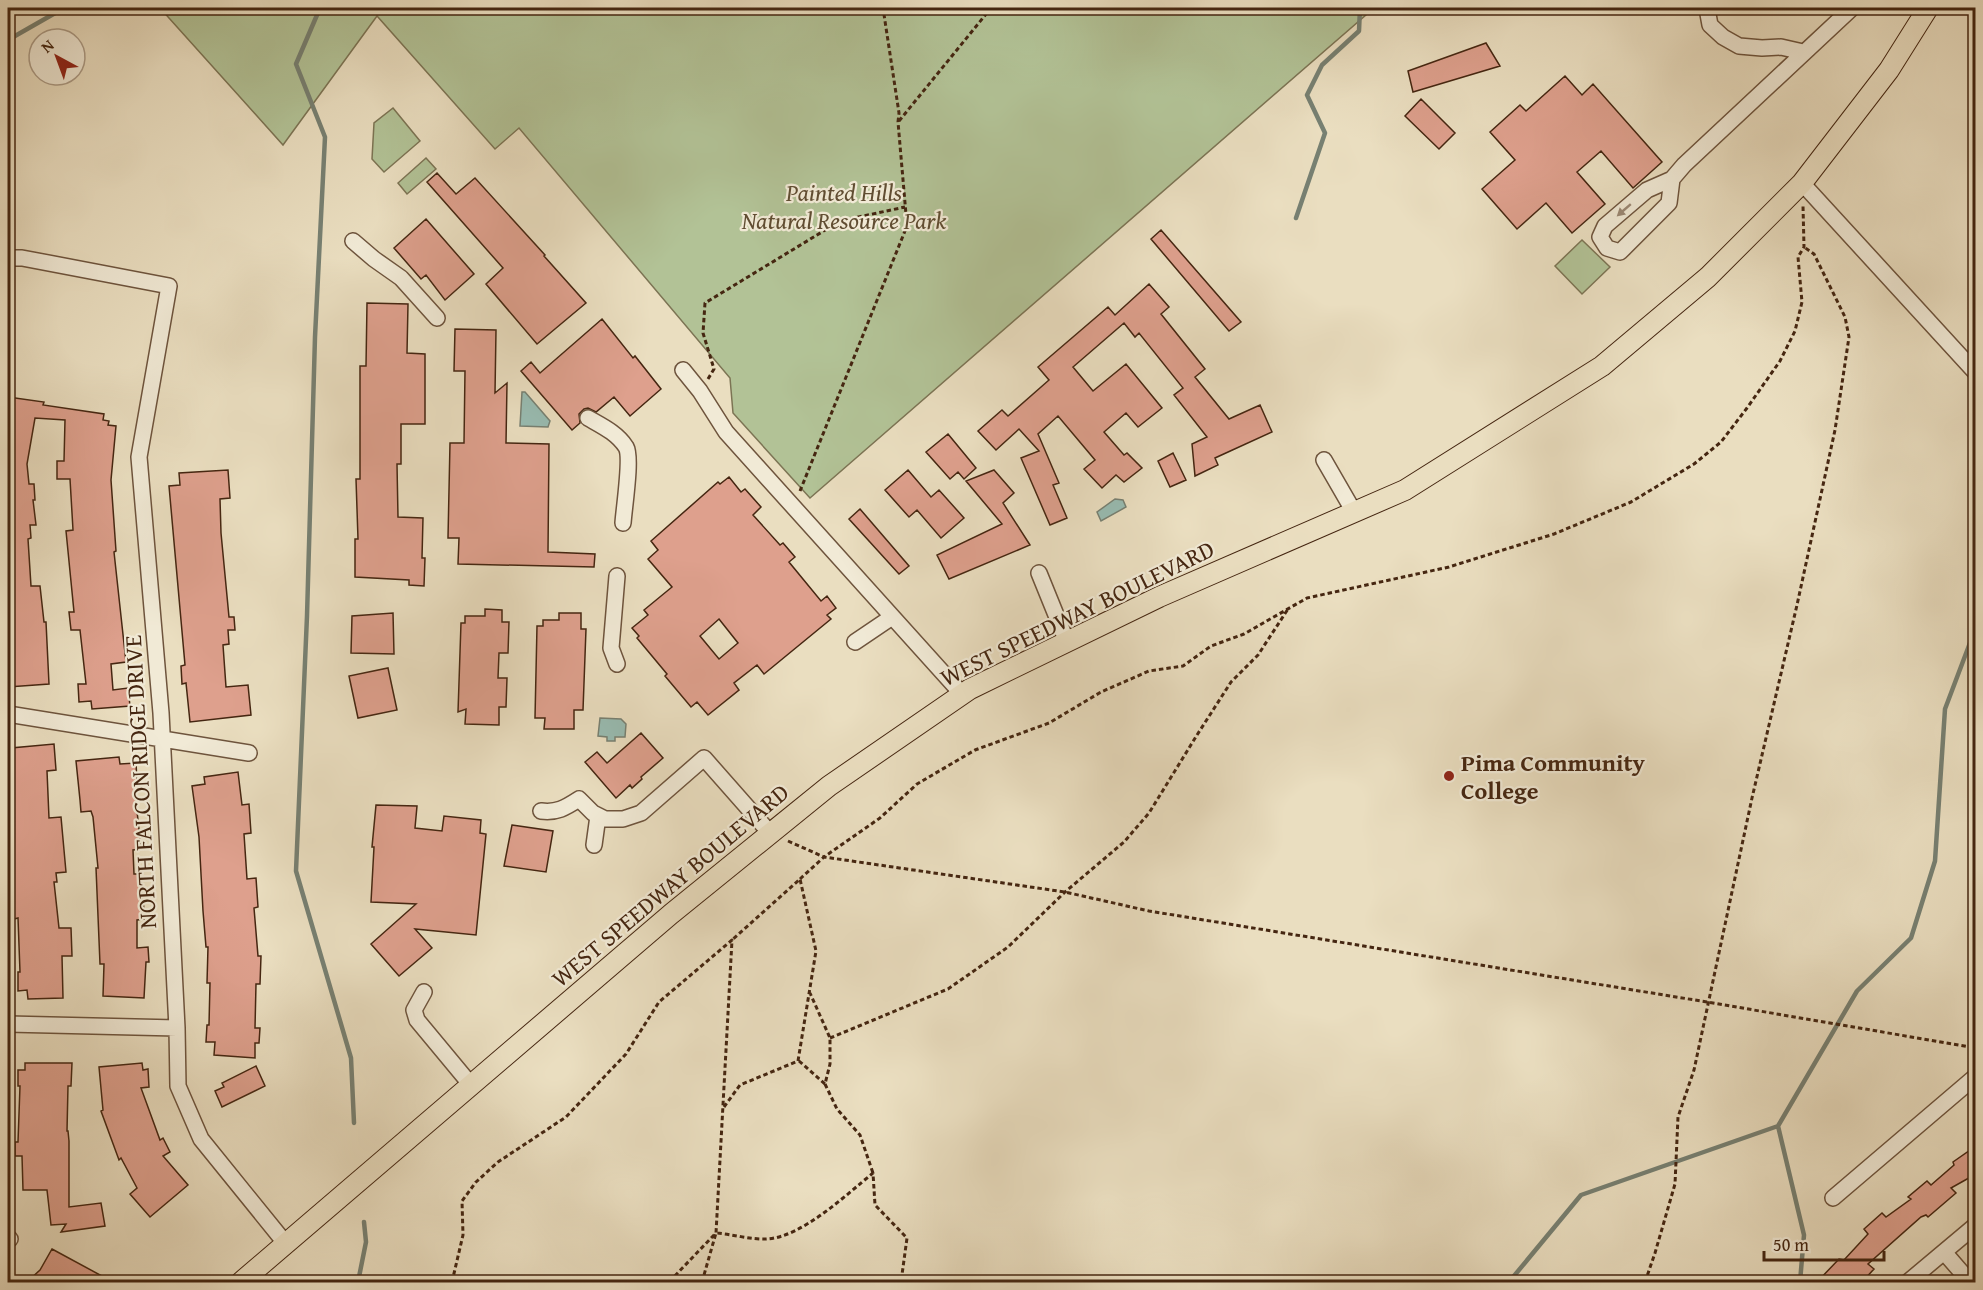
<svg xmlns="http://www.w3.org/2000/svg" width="1983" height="1290" font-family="'Gentium Book Plus',serif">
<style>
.green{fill:#b2c296;stroke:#7c7454;stroke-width:1.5}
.water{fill:#98bcb2;stroke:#778072;stroke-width:1.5}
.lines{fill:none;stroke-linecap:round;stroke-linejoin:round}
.stream{stroke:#778072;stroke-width:4.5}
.building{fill:#dea08d;stroke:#452611;stroke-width:1.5;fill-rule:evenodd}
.minor-casing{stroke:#6e543d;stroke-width:18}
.major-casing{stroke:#452611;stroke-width:22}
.path{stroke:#452611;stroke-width:3;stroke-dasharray:4.5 3;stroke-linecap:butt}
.minor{stroke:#f1ead6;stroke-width:15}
.major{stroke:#eadec0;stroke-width:20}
.oneway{fill:#9b8874}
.poi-dot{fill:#8f2418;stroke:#f1ead6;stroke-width:2}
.labels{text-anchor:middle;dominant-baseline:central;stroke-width:4.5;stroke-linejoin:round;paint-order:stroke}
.park-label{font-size:24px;font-style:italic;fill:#604d32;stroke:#f1ead6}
.street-label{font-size:24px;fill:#452611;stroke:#f1ead6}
.poi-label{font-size:24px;font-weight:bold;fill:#452611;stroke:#f1ead6;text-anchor:start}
</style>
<rect width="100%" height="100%" fill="#eadec0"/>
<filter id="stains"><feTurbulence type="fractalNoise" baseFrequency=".00333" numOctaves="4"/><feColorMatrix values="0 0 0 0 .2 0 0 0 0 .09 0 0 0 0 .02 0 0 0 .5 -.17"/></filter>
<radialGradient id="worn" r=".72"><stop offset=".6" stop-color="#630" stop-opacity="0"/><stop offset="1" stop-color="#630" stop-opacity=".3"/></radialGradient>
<path class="green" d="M160 8H1374L810 498 733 413 730 378 519 128 495 149 377 16 283 145Z
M393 108 420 141 384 172 372 159 374 123Z
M426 158 436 169 407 194 398 183Z
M1582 240 1610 267 1582 294 1555 266Z"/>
<path class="water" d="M522 392H525L550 421 548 427 520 426Z
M1115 499 1123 500 1126 507 1101 521 1097 512Z
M600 718 621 719 626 724 625 737H615V741H607V737L598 736Z"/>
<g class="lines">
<path class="stream" d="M320 8 296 64 325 137 315 337 307 616 296 871 351 1058 354 1123
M8 40 64 8
M1296 218 1325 133 1307 95 1322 65 1359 31 1360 8
M358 1282 366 1242 364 1222
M1509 1282 1581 1195 1778 1126
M1800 1282 1804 1235 1778 1126 1857 991 1911 938 1935 861 1945 709 1976 627"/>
</g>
<path class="building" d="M1486 43 1500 66 1413 92 1408 71Z
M1565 76 1582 95 1593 84 1662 162 1633 188 1601 151 1577 172 1605 204 1572 233 1546 203 1517 229 1482 189 1515 160 1490 132 1520 105 1526 111Z
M1421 99 1455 133 1439 149 1405 116Z
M437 173 456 194 475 178 545 255 544 256 586 303 537 344 486 284 503 268 427 182Z
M426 219 474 274 445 300 426 275 421 279 394 248Z
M1161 230 1241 322 1229 331 1151 239Z
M1149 284 1169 307 1161 314 1205 369 1195 377 1229 419 1260 405 1272 432 1215 458 1218 465 1195 476 1192 444 1207 437 1174 395 1183 388 1139 333 1135 337 1124 323 1073 367 1093 391 1126 364 1162 408 1138 427 1126 413 1104 432 1124 455 1127 453 1142 468 1124 482 1116 475 1102 488 1084 469 1095 460 1058 416 1038 434 1059 483 1053 485 1067 518 1050 525 1021 458 1039 451 1019 429 996 450 978 431 1002 410 1008 416 1049 380 1038 367 1108 307 1115 315Z
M367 303 408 304 407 353 425 354V424H401V464H397L398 517 423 518 422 558H425L424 586 409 585V580L355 577V539H358L356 479H360V366H366Z
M602 319 633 358 635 356 661 389 630 416 614 397 596 412 588 408 584 409 579 414 580 423 572 430 521 371 531 362 540 373Z
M455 329 496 330 495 393 507 383 506 443 549 444 548 552 595 554 594 567 458 564 459 538H448L450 443H464L465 371H454Z
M8 397 44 402 43 405 104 414 103 420 109 421 108 425 116 426 111 480 116 551 114 552 126 662 111 664 113 690 128 688 130 706 92 709 91 701 79 702 78 684H86L80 630H71L69 612H74L66 531 73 530 70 479H57V461H64L65 420 35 418 27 464 29 484H34L35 500H33L36 525H30L31 538 28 539 31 586H40L44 622H46L49 684 8 687Z
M948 434 976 468 964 479 958 472 950 479 926 452Z
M1173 453 1186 480 1170 487 1158 461Z
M228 470 230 498 220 499 221 533 229 617H234L235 630H228L229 644 223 645 226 687 248 685 251 715 190 722 186 683 182 684 181 666 185 665 169 486 180 485 179 473Z
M908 470 931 497 939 490 964 518 941 538 917 510 909 517 885 490Z
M994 470 1014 493 1003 503 1030 545 949 579 937 555 1002 524 966 481Z
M729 477 741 492 745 489 761 507 753 515 780 545 783 543 795 557 789 562 821 601 827 596 836 608 827 615 831 619 764 674 757 665 734 683 739 690 708 715 697 702 691 707 665 676 667 674 637 638 639 636 632 628 648 615 644 610 672 587 648 559 658 550 651 541 718 482 720 484ZM719 619 738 643 719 659 700 636Z
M860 509 909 566 899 574 849 519Z
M485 609 502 610V622H509L508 653H499L498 678H507L506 707H499V725L465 724 466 709 458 712 461 623H465V616H485Z
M393 613 394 654 351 653 352 616Z
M559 613H581V629H586L583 710H574V729H544L545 718H535L537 626H543V620H559Z
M388 668 397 710 358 718 349 676Z
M641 733 663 758 641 777 642 779 632 788 630 785 616 798 585 762 597 752 607 763Z
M54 744 56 770 47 771 49 818 61 817 66 872 56 873 57 882H54L59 928H71L72 956H62L63 998 28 999 27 990 18 991V972H20L18 918 14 919 12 905H14L11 867H13L8 789V757H12L11 748Z
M119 757 120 764 136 763 137 782H134L141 849 133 850 134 874H140L145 919 137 920V948L148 947 149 962H146L144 998 103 996 104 964H100L96 868H98L93 817 91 811 81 812 80 800 76 761Z
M238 772 242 805 249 804 251 833 244 834 247 879 256 878 258 907 254 908 258 956H261L260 984H256L255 1028H260L259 1043H255V1058L214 1055 215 1042H206L207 1025H209L210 983H207L208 947H206L203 911 199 837 192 786 205 784 204 777Z
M376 805 417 806 415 828 442 831 444 816 481 820 480 833 486 834 476 935 415 929 432 948 399 976 371 944 416 904 371 902 374 847H372Z
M512 825 553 831 546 872 504 866Z
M25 1063H72L71 1086H68L67 1131H68L69 1141V1207L101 1203 105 1226 61 1232 66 1224 51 1225 47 1190H23L22 1156H15V1142H18L20 1086H18V1070H25Z
M142 1063 143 1070 148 1069 149 1087 141 1088 160 1140 163 1138 170 1152 163 1156 188 1185 150 1217 130 1194 137 1188 121 1158 119 1160 101 1111 103 1110 99 1067Z
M256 1066 265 1086 222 1107 215 1091 224 1087 222 1083Z
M1976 1146V1174L1951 1188 1956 1193 1928 1217 1926 1215 1921 1217 1868 1264 1874 1269 1862 1282H1817L1839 1259 1844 1260 1868 1234 1864 1229 1882 1213 1886 1217 1911 1199 1908 1197 1927 1181 1931 1185 1954 1165 1953 1162Z
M52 1249 113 1282H27L40 1270Z"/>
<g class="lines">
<g class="minor-casing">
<path id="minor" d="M1709 8 1708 14 1710 25 1723 37 1739 46 1762 48 1781 47 1803 52
M1672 179 1669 203 1620 252 1607 248 1600 237 1605 226 1647 190 1672 179 1684 165 1852 8
M1802 183 1976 373
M353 241 374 259 401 278 437 318
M8 258H22L169 286 139 457 161 713 177 1028 178 1086 201 1139 286 1244
M683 370 700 391 726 432 962 694
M588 418C602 426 617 433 626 447 632 457 624 508 623 523
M1324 460 1354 512
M1039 573 1067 642
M617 576 611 648 617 664
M855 642 892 617
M8 714 249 753
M541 811C557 813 565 808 579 799L593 813 605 819H623L641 813 704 758 771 834
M594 845 598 816
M424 992 414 1010 417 1020 471 1085
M8 1024 177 1028
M1833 1198 1976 1076
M8 1237 10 1239
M1944 1252 1970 1282
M1908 1282 1976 1225"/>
</g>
<g class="major-casing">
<path id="major" d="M241 1282 671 914 829 786 970 689 1159 597 1405 490 1602 366 1708 277 1802 183 1889 70 1928 8"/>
</g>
<path class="path" d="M899 121 991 8
M708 379 714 369 703 333 705 303 840 221 905 207
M800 491 907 226 898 122 899 113 883 8
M788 841 824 857 1065 892 1149 911 1707 1002 1976 1048
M800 879 824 857 880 818 917 784 975 750 1049 723 1101 692 1149 671 1183 666 1211 646 1244 634 1307 598 1449 567 1554 534 1631 502 1694 464 1721 442 1747 408 1780 361 1795 331 1802 302 1798 257 1804 247 1803 206
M830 1038 948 989 1008 947 1065 892 1124 842 1149 813 1197 735 1231 682 1258 655 1288 609
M799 1061 825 1084 830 1064V1038L810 993
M825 1084 837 1109 860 1135 873 1173
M724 1107 740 1085 798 1061 816 951 800 879 732 940
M452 1282 463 1235 462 1201 476 1182 498 1162 566 1117 626 1054 659 1002 732 940 716 1233 669 1282
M702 1282 716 1233C731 1234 752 1240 767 1239 802 1237 846 1195 873 1173L875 1205 907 1238 901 1282
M1645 1282 1655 1253 1675 1184 1678 1117 1694 1070 1752 798 1797 605 1835 430 1849 337 1845 317 1814 254 1804 247"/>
<use href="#minor" class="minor"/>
<use href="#major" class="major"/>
</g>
<defs><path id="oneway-solid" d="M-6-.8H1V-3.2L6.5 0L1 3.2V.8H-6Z" transform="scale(1.5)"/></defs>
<use class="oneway" href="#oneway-solid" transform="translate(1624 210) rotate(139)"/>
<circle class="poi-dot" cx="1449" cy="776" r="6"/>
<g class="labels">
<g class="park-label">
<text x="844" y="192">Painted Hills<tspan x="844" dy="28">Natural Resource Park</tspan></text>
</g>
<g class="street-label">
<text transform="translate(1077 613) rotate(-26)">WEST SPEEDWAY BOULEVARD</text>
<text transform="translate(140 782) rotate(-93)">NORTH FALCON RIDGE DRIVE</text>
<text transform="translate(670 885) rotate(-40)">WEST SPEEDWAY BOULEVARD</text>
</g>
<g class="poi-label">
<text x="1461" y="762">Pima Community<tspan x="1461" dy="28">College</tspan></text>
</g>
</g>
<rect width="1983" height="1290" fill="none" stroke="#eadec0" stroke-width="30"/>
<rect x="9" y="9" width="1965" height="1272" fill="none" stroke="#452611" stroke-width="3"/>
<rect x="15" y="15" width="1953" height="1260" fill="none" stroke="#452611" stroke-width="1.5"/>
<g transform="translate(57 57) rotate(319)"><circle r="28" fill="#f1ead6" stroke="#ac9c87" stroke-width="1.5"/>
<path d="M0-4.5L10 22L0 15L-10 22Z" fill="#8f2418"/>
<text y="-9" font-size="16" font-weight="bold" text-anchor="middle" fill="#452611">N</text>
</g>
<path d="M1764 1251v9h120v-9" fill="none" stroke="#452611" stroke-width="3"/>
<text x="1773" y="1251" font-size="18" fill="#452611" stroke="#f1ead6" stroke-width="4.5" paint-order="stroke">50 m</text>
<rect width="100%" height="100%" filter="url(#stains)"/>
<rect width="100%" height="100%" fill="url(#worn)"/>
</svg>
